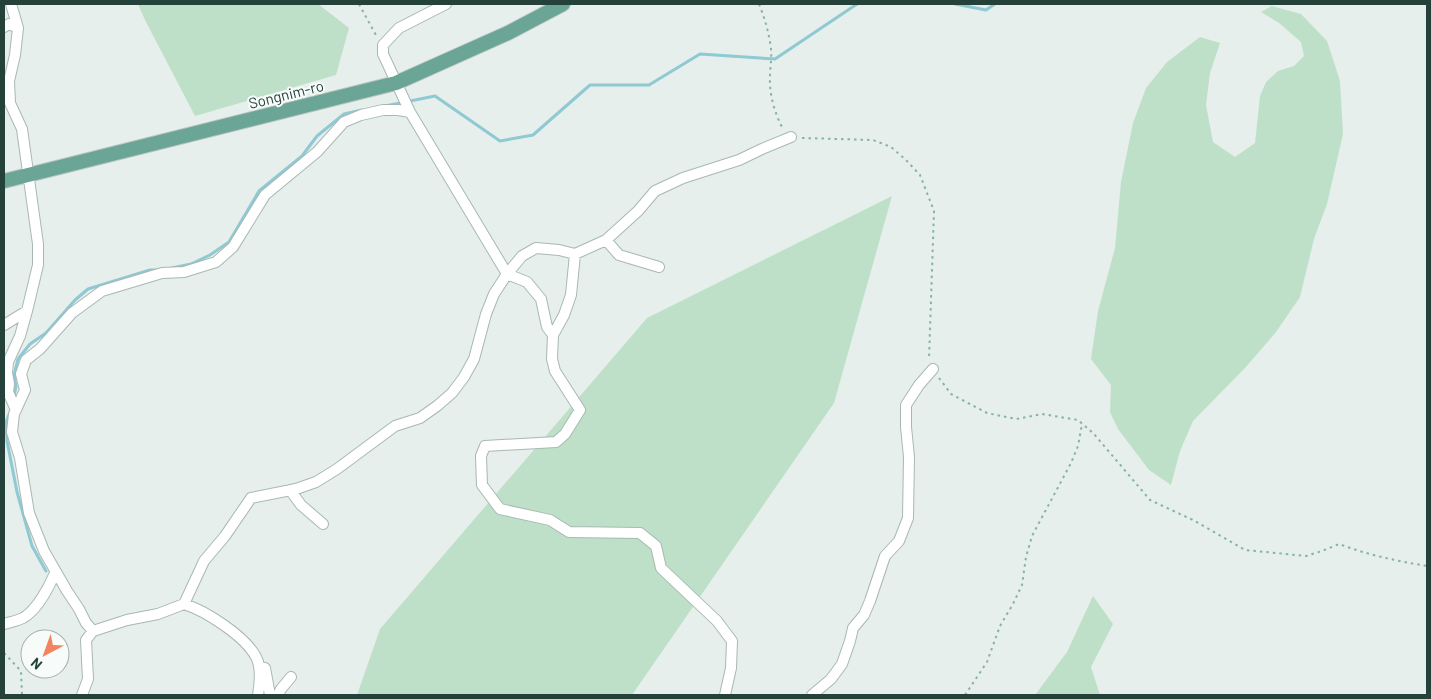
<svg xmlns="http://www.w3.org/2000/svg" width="1431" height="699" font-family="Barlow,sans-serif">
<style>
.green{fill:#bfe0c8}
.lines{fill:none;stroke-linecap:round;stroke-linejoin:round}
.stream{stroke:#8ec9d4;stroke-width:3}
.minor-casing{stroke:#a8b8b2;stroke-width:12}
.major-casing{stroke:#c2cac8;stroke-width:16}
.path{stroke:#86b3a5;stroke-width:2;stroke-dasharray:2.5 4;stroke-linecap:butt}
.minor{stroke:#fff;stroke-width:10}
.major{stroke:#6aa596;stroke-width:14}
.labels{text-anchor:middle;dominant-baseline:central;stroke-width:4;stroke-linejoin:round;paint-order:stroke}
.street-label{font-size:15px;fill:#24423a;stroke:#f7fbf9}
</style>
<rect width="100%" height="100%" fill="#e6efeb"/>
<path class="green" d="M138 4H318L349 28 336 75 195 116 145 20Z
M1272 6 1301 14 1327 41 1340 81 1343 134 1327 204 1314 239 1300 297 1276 332 1245 368 1193 421 1180 451 1171 485 1149 470 1118 429 1110 412 1111 385 1091 359 1098 311 1115 248 1121 182 1133 123 1146 88 1167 62 1200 37 1220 43 1210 73 1206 105 1213 142 1235 157 1255 143 1260 96 1266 82 1278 71 1294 66 1304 56 1301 42 1279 23 1261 12Z
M892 196 834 403 632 695H357L380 629 647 318Z
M1093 596 1113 624 1091 667 1100 695H1035L1067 652Z"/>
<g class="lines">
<path class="stream" d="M955 4 986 10 995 4
M385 106 435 96 500 141 533 135 590 85H649L700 54 775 59 857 4
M172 268 191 264 210 255 229 242 259 191 302 156 317 136 344 114 362 110
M14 396 16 387 14 375 18 359 30 344 46 333 75 300 88 289 150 270H159
M10 412 6 422 7 441 17 492 32 546 46 571"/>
<g class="minor-casing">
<path id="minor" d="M11 4 18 28 15 55 9 81 10 103 22 129 38 244V265L27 311 20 336 8 362 7 373 9 384 8 392 16 410
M446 4 399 28 383 45V54L410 112 507 274 527 282 541 299 547 327 553 335 552 359 555 371 580 410 565 434 556 442 485 446 481 456 482 485 500 509 550 520 569 532 640 533 656 546 661 568 717 621 732 641 731 668 725 695
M4 27 9 24 18 28
M410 112 398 110H383L361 115 344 122 317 152 265 195 233 247 216 262 184 272 162 273 102 291 72 313 40 349 26 360 21 374 25 390 14 414 12 432 20 458 29 513 44 551 67 591 79 609 86 623 93 631 127 620 158 614 184 604 204 561 225 536 251 498 296 489 316 482 337 469 395 426 420 418 437 406 452 393 464 377 474 359 486 314 494 294 507 274 522 256 536 248 559 250 575 254
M606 240 619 255 659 267
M4 325 27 311
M553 335 564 315 571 295 575 254 606 240 638 211 655 191 683 178 739 160 762 149 791 137
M290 490 301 505 323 524
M184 604C206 611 245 636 256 657 262 668 260 683 258 695
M4 624C10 622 17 621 23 618 37 610 49 587 55 573
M265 668 270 695
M82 695 88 679 86 640 93 631
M278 695 281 689 291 677
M812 695 831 679 842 664 850 641 853 628 864 615 870 601 885 556 899 541 908 518 909 457 906 427V405L919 385 933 369"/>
</g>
<g class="major-casing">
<path id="major" d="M4 181 396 83 508 33 563 4"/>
</g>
<path class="path" d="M359 4 377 37
M759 4C765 19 769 33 771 49 772 58 770 67 770 77 769 94 775 114 783 129
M802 138 873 140 891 147 906 160 920 175 934 211 929 359
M939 378 951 394 987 413 1016 419 1042 414 1078 420 1094 434 1150 500 1193 520 1245 550 1306 556 1322 551 1339 544C1368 555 1397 561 1427 566
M4 653 21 671 22 695
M965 695 987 662 1000 626 1013 604 1022 585 1026 557 1032 536 1071 463 1078 446 1082 424"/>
<use href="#minor" class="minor"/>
<use href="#major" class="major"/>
</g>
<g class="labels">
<g class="street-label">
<text transform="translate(286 94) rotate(-14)">Songnim-ro</text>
</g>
</g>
<rect width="1431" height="699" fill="none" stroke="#24423a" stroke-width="10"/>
<g transform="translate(45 654) rotate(221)"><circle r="24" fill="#f7fbf9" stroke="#a3b1ad"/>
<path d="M0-4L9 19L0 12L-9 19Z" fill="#f4845f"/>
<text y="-8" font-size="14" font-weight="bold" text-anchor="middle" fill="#24423a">N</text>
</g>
</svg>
